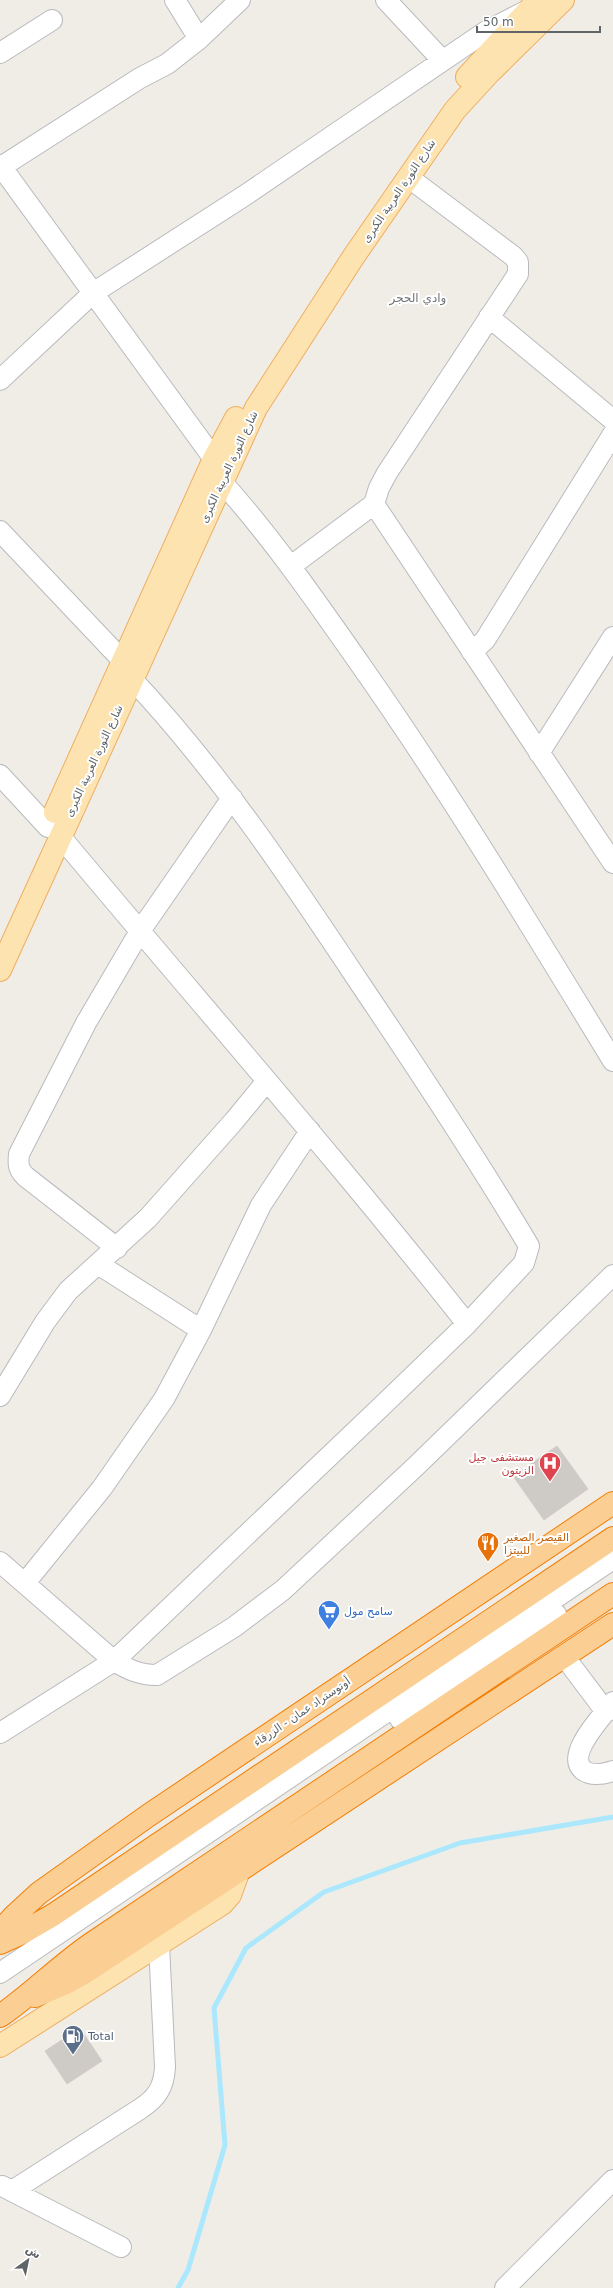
<svg xmlns="http://www.w3.org/2000/svg" width="613" height="2288" font-family="'DejaVu Sans','Noto Naskh Arabic',sans-serif">
<style>
.lines{fill:none;stroke-linecap:round;stroke-linejoin:round}
.stream{stroke:#abe8fd;stroke-width:5}
.building{fill:#cecac6;stroke:#d5cec6}
.minor-casing{stroke:#b8babd;stroke-width:22}
.major-casing{stroke:#efae62;stroke-width:24}
.highway-casing{stroke:#f37e05;stroke-width:24}
.minor{stroke:#fff;stroke-width:20}
.major{stroke:#fde3b0;stroke-width:22}
.highway{stroke:#fbcf94;stroke-width:22}
.labels{text-anchor:middle;dominant-baseline:central;stroke-width:4;stroke-linejoin:round;paint-order:stroke}
.street-label{font-size:11px;fill:#5f6467;stroke:#fff}
.health-label{font-size:11px;fill:#be3a42;stroke:#fff;text-anchor:end}
.food-label{font-size:11px;fill:#c56008;stroke:#fff;text-anchor:start}
.shop-label{font-size:11px;fill:#366cbe;stroke:#fff;text-anchor:start}
.service-label{font-size:11px;fill:#4e5e75;stroke:#fff;text-anchor:start}
.neighbourhood-label{font-size:12px;fill:#707679;stroke:#fff}
</style>
<rect width="100%" height="100%" fill="#f0ede7"/>
<g class="lines">
<path class="stream" d="M178 2288 188 2270 225 2145 214 2008 246 1948 324 1892 460 1843 613 1817"/>
</g>
<path class="building" d="M557 1446 588 1489 544 1520 513 1476Z
M80 2028 102 2061 67 2084 45 2051Z"/>
<g class="lines">
<g class="minor-casing">
<path id="minor" d="M175 0 199 39
M386 0 442 60
M0 53 52 20
M0 165 214 459
M1 167 140 78 167 64 199 39 240 0
M489 317 613 420
M0 380 93 293 244 196 485 32 526 11
M222 482C273 539 316 601 360 664 450 792 531 927 613 1061
M374 504 613 863
M0 531 122 660
M291 566 374 504 379 488 387 473 518 274V262L513 256 408 177
M472 652 485 640 613 434
M539 753 613 637
M0 775 48 827
M60 836C196 999 336 1158 467 1324
M117 1248 25 1176C18 1169 18 1164 19 1154L86 1023 140 931 232 798
M98 1264 201 1330
M0 1396 45 1322 68 1291 148 1218 234 1121 267 1081
M0 1562 114 1661C129 1670 140 1675 157 1675L234 1627 283 1590 414 1468 613 1275
M25 1583 102 1488 164 1399 201 1330 261 1205 310 1131
M564 1656 606 1712
M613 1702C603 1716 565 1754 583 1770 591 1776 604 1774 613 1771
M400 1719 484 1665 556 1614
M0 1733 114 1661 383 1405 467 1324 524 1263 529 1246C476 1157 419 1071 361 985 290 878 220 773 132 679
M0 1973 613 1559
M2 2186 121 2247
M12 2191 140 2109C157 2098 164 2087 165 2067L159 1945
M505 2288 613 2180"/>
</g>
<g class="major-casing">
<path id="major" d="M467 77 538 0
M55 812 214 459 236 418
M0 970 256 408 354 256 455 110 489 73 563 0
M0 2046 222 1904 230 1895 238 1873"/>
</g>
<g class="highway-casing">
<path id="highway" d="M0 1932 14 1916 39 1893 149 1815 613 1503
M0 1943 22 1933 53 1915 613 1538
M35 1996 66 1983 84 1973 613 1624
M0 2016C32 1994 59 1966 91 1944 265 1828 439 1711 613 1594"/>
</g>
<use href="#minor" class="minor"/>
<use href="#major" class="major"/>
<use href="#highway" class="highway"/>
</g>
<defs>
<g id="hospital-pin" transform="scale(1.15)"><path d="M0 17L-7.5 6A9.5 9.5 0 1 1 7.5 6Z" fill="#e0444e" stroke="#fff"/><path d="M-5-5h3v3.5h4V-5h3V5h-3V1.5h-4V5h-3Z" fill="#fff"/></g>
<g id="restaurant-pin" transform="scale(1.15)"><path d="M0 17L-7.5 6A9.5 9.5 0 1 1 7.5 6Z" fill="#e8710a" stroke="#fff"/><path d="M-5-6h1v4h1v-4h1v4h1v-4h1v5L-1.5 .5V6h-2V.5L-5-1ZM5-6V6H3V1.5H1.5Q1.5-4 5-6Z" fill="#fff"/></g>
<g id="supermarket-pin" transform="scale(1.15)"><path d="M0 17L-7.5 6A9.5 9.5 0 1 1 7.5 6Z" fill="#3f7fe0" stroke="#fff"/><path d="M-6-5.5h2.5l.6 2H6L4.5 2H-2.5L-4.4-4H-6ZM-1.5 3.2a1.3 1.3 0 1 0 .1 0ZM3 3.2a1.3 1.3 0 1 0 .1 0Z" fill="#fff"/></g>
<g id="fuel-pin" transform="scale(1.15)"><path d="M0 17L-7.5 6A9.5 9.5 0 1 1 7.5 6Z" fill="#5c6f8a" stroke="#fff"/><path d="M-5.5-6h7V0h2V4h1.3V-2.5L3-4.5l.8-.8L6-3V5H2.5V1h-1V6h-7ZM-4.2-4.7v3.2H.2V-4.7Z" fill="#fff"/></g>
</defs>
<g fill-rule="evenodd">
<use href="#hospital-pin" x="550" y="1463"/>
<use href="#restaurant-pin" x="488" y="1543"/>
<use href="#supermarket-pin" x="329" y="1611"/>
<use href="#fuel-pin" x="73" y="2036"/>
</g>
<g class="labels">
<g class="street-label">
<text transform="translate(399 191) rotate(-56)">شارع الثورة العربية الكبرى</text>
<text transform="translate(229 467) rotate(-65)">شارع الثورة العربية الكبرى</text>
<text transform="translate(94 761) rotate(-65)">شارع الثورة العربية الكبرى</text>
<text transform="translate(302 1712) rotate(-34)">أوتوستراد عمان - الزرقاء</text>
</g>
<g class="health-label">
<text x="534" y="1457">مستشفى جيل<tspan x="534" dy="13">الزيتون</tspan></text>
</g>
<g class="food-label">
<text x="504" y="1537">القيصر الصغير<tspan x="504" dy="13">للبيتزا</tspan></text>
</g>
<g class="shop-label">
<text x="344" y="1611">سامح مول</text>
</g>
<g class="service-label">
<text x="88" y="2036">Total</text>
</g>
<g class="neighbourhood-label">
<text x="418" y="298">وادي الحجر</text>
</g>
</g>
<g transform="translate(28 2260) rotate(33)" stroke="#ffffff" stroke-width="3" paint-order="stroke">
<path d="M0-3L7 15L0 10L-7 15Z" fill="#5f6467"/>
<text y="-6" font-size="11" font-weight="bold" text-anchor="middle" fill="#5f6467">ش</text>
</g>
<path d="M477 26v6h123v-6" fill="none" stroke="#5f6467" stroke-width="2"/>
<text x="483" y="26" font-size="12" fill="#5f6467" stroke="#ffffff" stroke-width="3" paint-order="stroke">50 m</text>
</svg>
